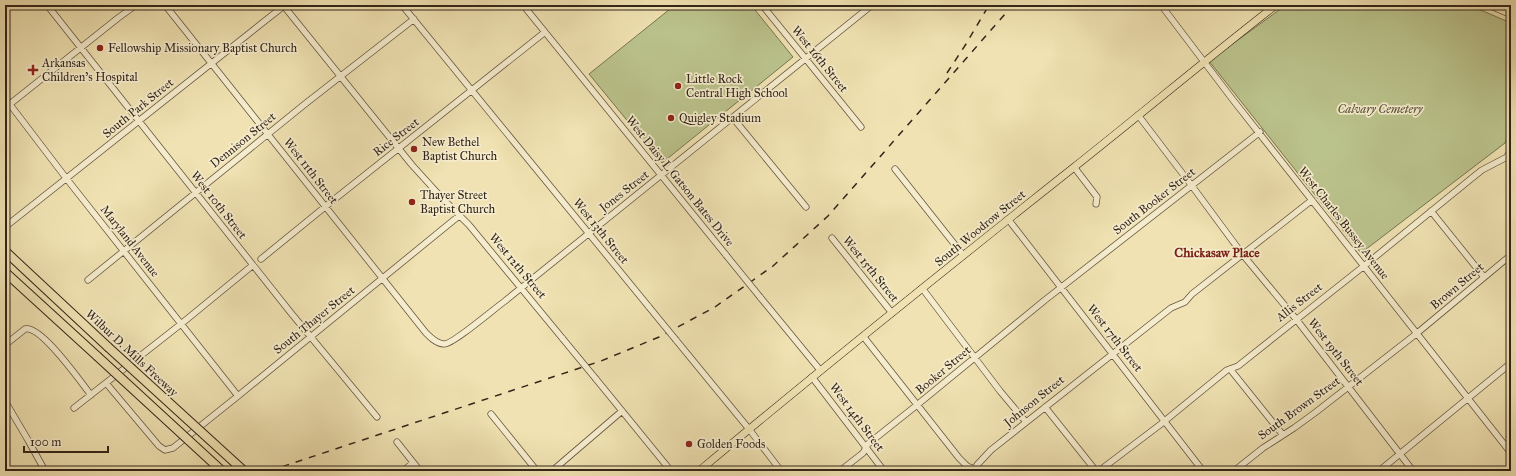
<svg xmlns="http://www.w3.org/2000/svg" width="1516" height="476" font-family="'IM FELL Great Primer',serif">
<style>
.green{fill:#bbc38c;stroke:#777452}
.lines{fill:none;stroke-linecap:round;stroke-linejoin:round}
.minor-casing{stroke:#62543f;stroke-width:7}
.major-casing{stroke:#332519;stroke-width:8}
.highway-casing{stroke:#332519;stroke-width:10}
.minor{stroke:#f5eccd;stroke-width:5.5}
.major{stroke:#f0e2b2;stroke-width:7}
.highway{stroke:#f0e2b2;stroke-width:8}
.rail{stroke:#332519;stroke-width:1.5;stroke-dasharray:7 7;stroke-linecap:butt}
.minor-bridge-casing{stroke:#62543f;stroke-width:7;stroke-linecap:butt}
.highway-bridge-casing{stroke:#332519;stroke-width:10;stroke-linecap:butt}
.minor-bridge{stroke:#f5eccd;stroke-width:5.5}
.highway-bridge{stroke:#f0e2b2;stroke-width:8}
.poi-dot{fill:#8f2418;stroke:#f5eccd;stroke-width:1.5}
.labels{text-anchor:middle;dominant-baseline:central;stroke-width:3.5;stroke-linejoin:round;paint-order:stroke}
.poi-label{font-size:12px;fill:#332519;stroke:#f5eccd;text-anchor:start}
.street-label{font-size:12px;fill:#332519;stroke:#f5eccd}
.park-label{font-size:12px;font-style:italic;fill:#554c36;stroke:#f5eccd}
.neighbourhood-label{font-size:13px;font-weight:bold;fill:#7a1f14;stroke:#f5eccd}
</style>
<rect width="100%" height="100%" fill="#f0e2b2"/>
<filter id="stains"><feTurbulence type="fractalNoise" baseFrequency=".005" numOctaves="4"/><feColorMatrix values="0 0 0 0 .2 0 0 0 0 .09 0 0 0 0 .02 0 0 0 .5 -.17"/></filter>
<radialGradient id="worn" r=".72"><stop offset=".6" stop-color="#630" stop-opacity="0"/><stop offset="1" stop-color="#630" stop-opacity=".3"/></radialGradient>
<path class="green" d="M675 5H751L793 57 662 163 589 74Z
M1286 5H1469L1511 23V129L1505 143 1361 253 1209 61Z"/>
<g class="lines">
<g class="minor-casing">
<path id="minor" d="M47 5 291 313 377 417
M165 5 426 333C431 338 437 344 444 344 452 345 495 308 505 301L872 5
M283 5 412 165 442 198 469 225 563 339
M402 5 649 307
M523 5 726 255
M762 5 861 127
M1161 5 1233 100 1511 453
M5 98 66 178 238 396
M10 104 118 18 136 5
M1138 115 1192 186 1243 255 1296 319 1413 471
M733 118 806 207
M1074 167 1097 197 1096 204
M895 169 963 255
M1431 211 1484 277
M1008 219 1203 471
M5 227 285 5
M832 238 892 313
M261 259 331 202 545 32
M88 280 305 104 414 19
M922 288 1000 391 1026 422
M760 297 820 370
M863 336 959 458 967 466 979 471
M676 340 749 429 781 471
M5 345 25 329C41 325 80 381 91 395
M1230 369 1283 435
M812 377 884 471
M596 379 671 471
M106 383 159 446 165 450 173 448 238 396 460 215
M5 401 28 440 45 471
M1045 407 1096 471
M74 408 181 324 253 265
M491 414 537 471
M397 442 420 471
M403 471 413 463
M552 471 622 411
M840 471 863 453 868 444 917 405 1045 300 1260 132
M975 471 977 465 991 450 1171 308 1185 302 1192 294 1312 200
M1099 471 1161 424 1227 370 1238 366 1364 266 1472 178 1482 170 1507 157 1511 149
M1234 471 1263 448 1294 428 1316 412 1416 334 1511 255
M1379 471 1511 363"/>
</g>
<g class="major-casing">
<path id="major" d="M1490 5 1511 14
M699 471C822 368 947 268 1073 168 1141 114 1208 58 1276 5"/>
</g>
<g class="highway-casing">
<path id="highway" d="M5 251 108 347
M5 272 97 356"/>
</g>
<use href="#minor" class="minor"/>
<use href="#major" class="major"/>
<use href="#highway" class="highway"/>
<path class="rail" d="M947 73 966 44 989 5
M269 471 601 361 659 337 715 307 773 266 828 216 1013 5"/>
<g class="minor-bridge-casing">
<path id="minor-bridge" d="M726 255 760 297
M649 307 676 340
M563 339 596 379"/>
</g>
<g class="highway-bridge-casing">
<path id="highway-bridge" d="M108 347 244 471
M97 356 222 471"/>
</g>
<use href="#minor-bridge" class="minor-bridge"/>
<use href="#highway-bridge" class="highway-bridge"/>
</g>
<g class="poi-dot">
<circle cx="100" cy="48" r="4"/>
<path d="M31 64h4v4h4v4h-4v4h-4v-4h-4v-4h4z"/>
<circle cx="678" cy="86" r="4"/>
<circle cx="671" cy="118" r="4"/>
<circle cx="414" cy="149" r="4"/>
<circle cx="412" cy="202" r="4"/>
<circle cx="689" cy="444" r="4"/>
</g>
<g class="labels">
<g class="poi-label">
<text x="108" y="48">Fellowship Missionary Baptist Church</text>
<text x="42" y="63">Arkansas<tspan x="42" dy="14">Children's Hospital</tspan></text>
<text x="686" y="79">Little Rock<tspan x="686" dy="14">Central High School</tspan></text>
<text x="679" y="118">Quigley Stadium</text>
<text x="422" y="142">New Bethel<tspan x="422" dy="14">Baptist Church</tspan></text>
<text x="420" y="195">Thayer Street<tspan x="420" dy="14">Baptist Church</tspan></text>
<text x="697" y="444">Golden Foods</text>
</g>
<g class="street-label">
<text transform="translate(820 59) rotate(51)">West 16th Street</text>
<text transform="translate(138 108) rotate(-39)">South Park Street</text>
<text transform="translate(396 137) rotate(-38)">Rice Street</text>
<text transform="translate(243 140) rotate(-39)">Dennison Street</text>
<text transform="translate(311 171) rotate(52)">West 11th Street</text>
<text transform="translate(680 181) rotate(51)">West Daisy L Gatson Bates Drive</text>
<text transform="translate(624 191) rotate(-38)">Jones Street</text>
<text transform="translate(1154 201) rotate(-38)">South Booker Street</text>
<text transform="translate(219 205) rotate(52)">West 10th Street</text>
<text transform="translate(1344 223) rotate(52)">West Charles Bussey Avenue</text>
<text transform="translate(980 228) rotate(-39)">South Woodrow Street</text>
<text transform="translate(601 231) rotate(51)">West 13th Street</text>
<text transform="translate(130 241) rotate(52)">Maryland Avenue</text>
<text transform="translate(518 266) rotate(50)">West 12th Street</text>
<text transform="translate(871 269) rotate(51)">West 15th Street</text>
<text transform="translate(1457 286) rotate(-40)">Brown Street</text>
<text transform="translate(1299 302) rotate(-38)">Allis Street</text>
<text transform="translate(314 320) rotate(-39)">South Thayer Street</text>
<text transform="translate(1115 338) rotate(52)">West 17th Street</text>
<text transform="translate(1336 352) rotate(52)">West 19th Street</text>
<text transform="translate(132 353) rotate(43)">Wilbur D. Mills Freeway</text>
<text transform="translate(943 370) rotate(-40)">Booker Street</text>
<text transform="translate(1034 401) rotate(-39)">Johnson Street</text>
<text transform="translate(1299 408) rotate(-36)">South Brown Street</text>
<text transform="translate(857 417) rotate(53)">West 14th Street</text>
</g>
<g class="park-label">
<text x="1380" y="109">Calvary Cemetery</text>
</g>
<g class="neighbourhood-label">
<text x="1217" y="253">Chickasaw Place</text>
</g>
</g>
<rect width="1516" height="476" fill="none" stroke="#f0e2b2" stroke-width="20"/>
<rect x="6" y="6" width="1504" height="464" fill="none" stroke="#332519" stroke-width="2"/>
<rect x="10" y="10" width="1496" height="456" fill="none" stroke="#332519"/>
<path d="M24 446v6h84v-6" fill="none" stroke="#332519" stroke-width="2"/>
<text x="30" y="446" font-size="12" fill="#332519" stroke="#f5eccd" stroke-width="3" paint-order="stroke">100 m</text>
<rect width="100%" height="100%" filter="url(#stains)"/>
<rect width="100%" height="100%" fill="url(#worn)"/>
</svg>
